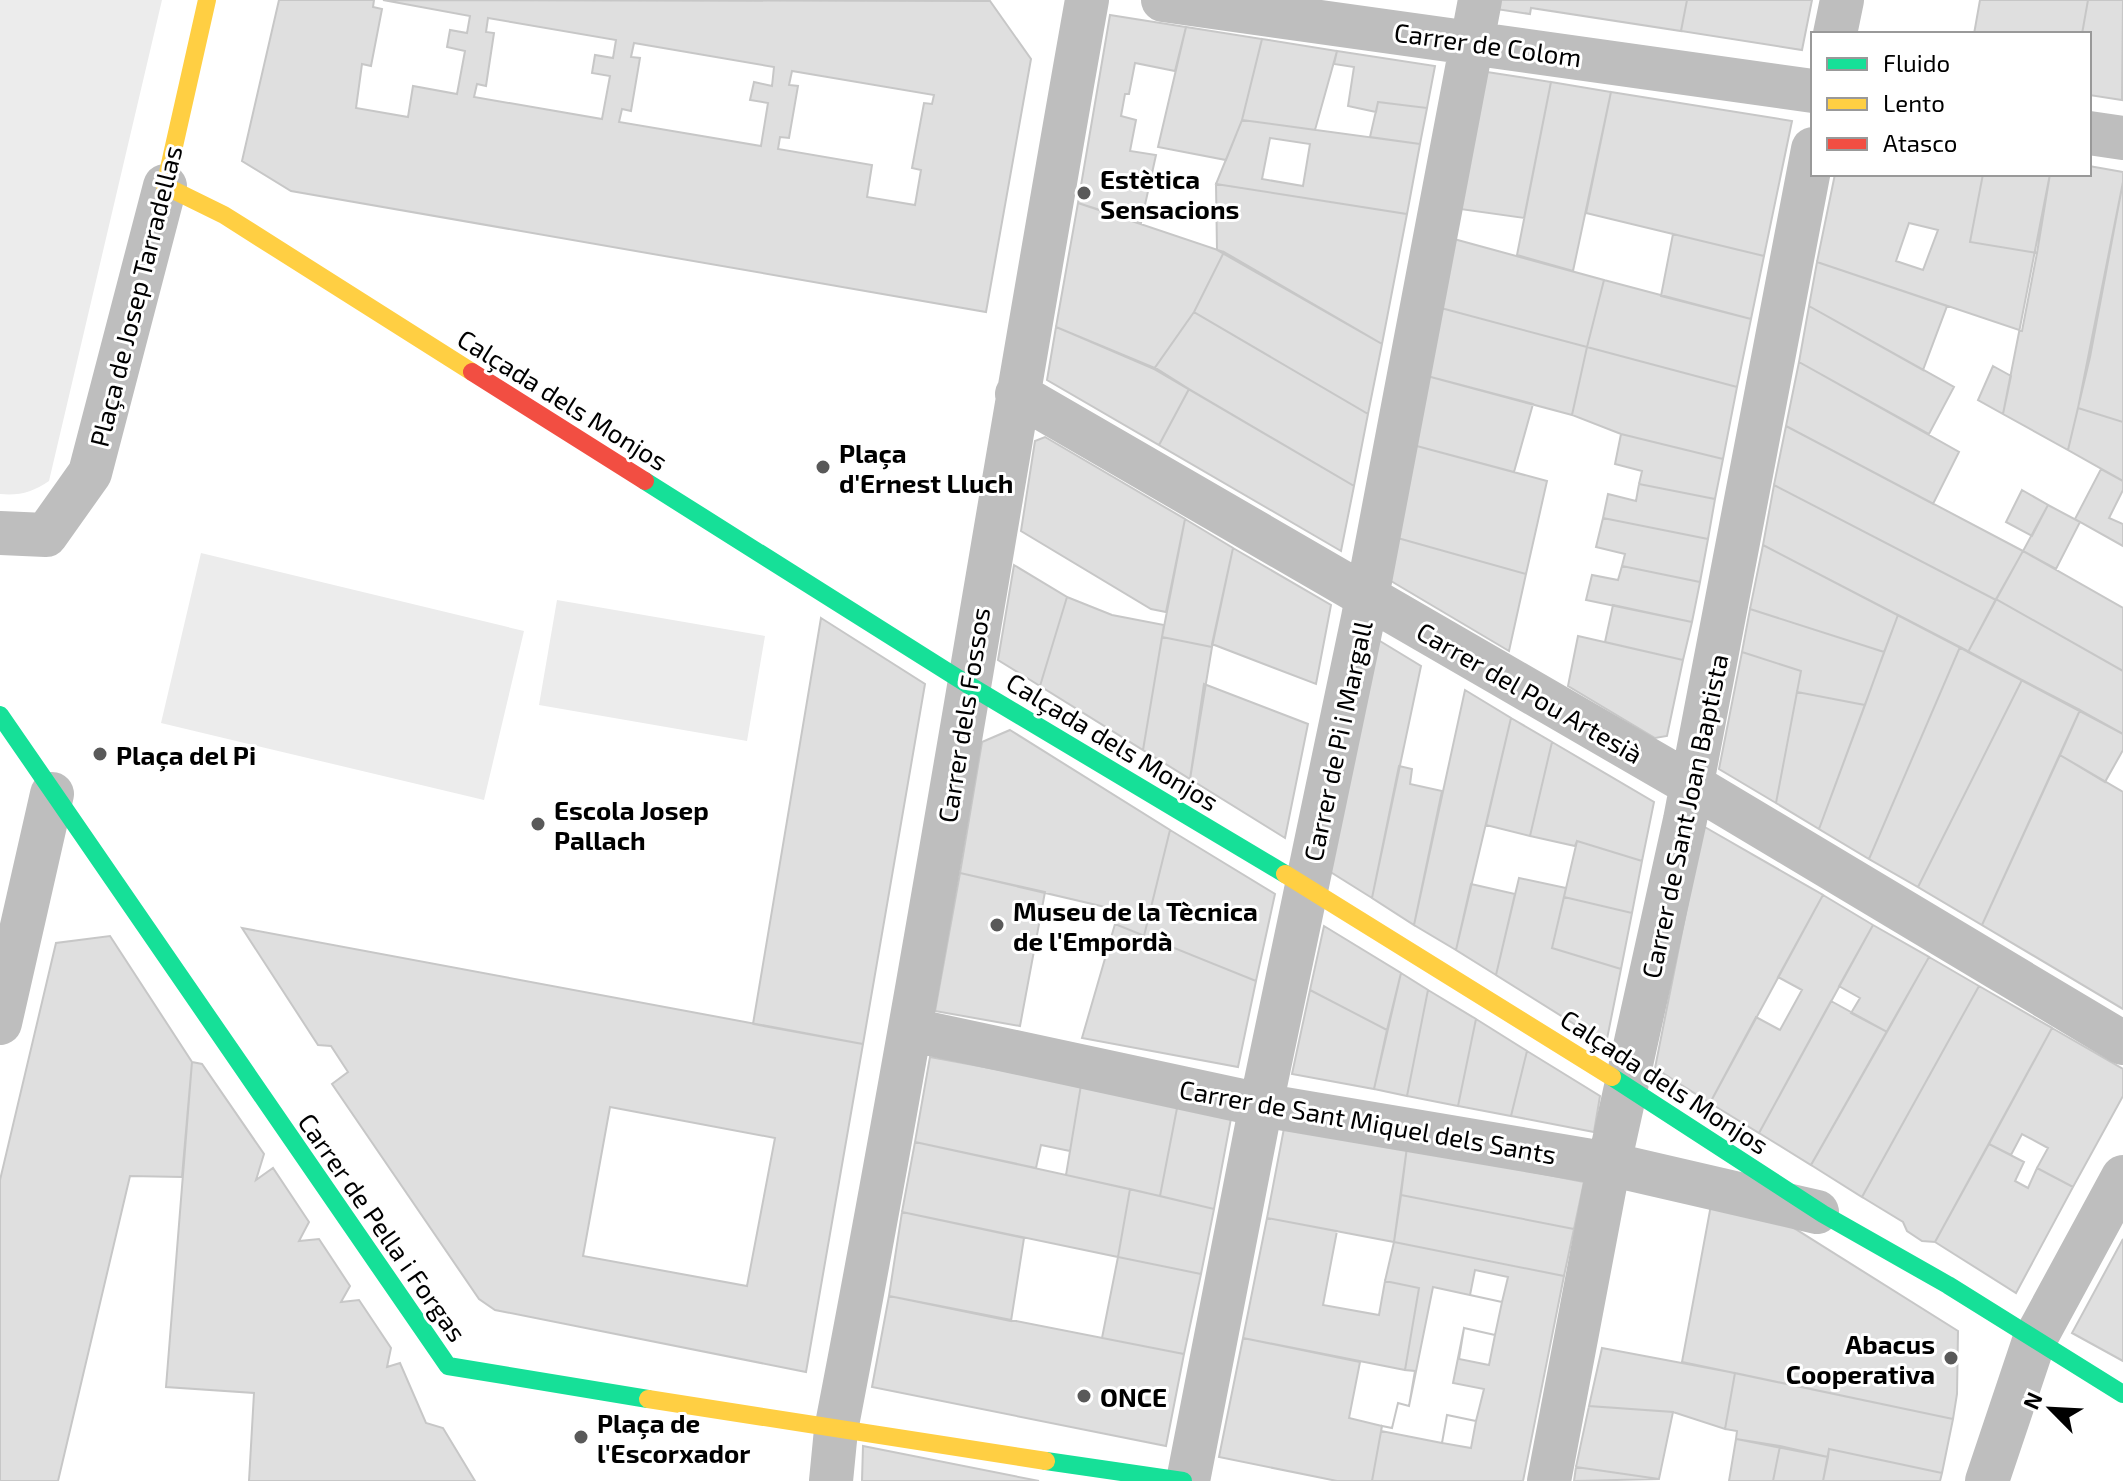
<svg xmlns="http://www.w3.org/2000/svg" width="2123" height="1481" font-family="'Exo 2',sans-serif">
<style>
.green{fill:#ececec}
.building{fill:#dfdfdf;stroke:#c7c7c7;stroke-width:2;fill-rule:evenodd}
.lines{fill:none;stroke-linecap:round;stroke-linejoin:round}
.street{stroke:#bebebe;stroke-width:44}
.fast{stroke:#16e098;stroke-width:18}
.slow{stroke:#ffcf43;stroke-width:18}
.jam{stroke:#f24e42;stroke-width:18}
.poi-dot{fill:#595959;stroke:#fff;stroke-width:3}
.labels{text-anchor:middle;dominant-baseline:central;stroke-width:6;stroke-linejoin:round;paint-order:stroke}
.street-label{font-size:26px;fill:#000;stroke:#fff}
.poi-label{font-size:26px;font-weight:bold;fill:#000;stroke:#fff;text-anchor:start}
</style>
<rect width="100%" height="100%" fill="#fff"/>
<path class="green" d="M0 0H162L49 481C33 492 19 496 0 494Z
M201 553 524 631 484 800 161 723Z
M557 600 765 636 747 741 539 705Z"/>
<path class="building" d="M279 0H374L373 7 382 9 371 66 362 64 356 108 408 117 413 86 457 94 465 51 447 47 450 30 467 33 470 16 383 0 990 1 1031 59 986 312 291 191 242 161ZM488 18 616 40 613 58 595 55 592 73 610 76 602 119 474 97 477 84 486 86 494 33 486 32ZM634 43 774 67 772 86 754 82 750 100 768 103 761 146 619 122 622 109 631 111 640 58 631 57ZM792 71 934 95 932 104 924 103 912 168 921 170 915 205 867 197 872 165 778 149 780 137 789 138 798 86 789 85Z
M1498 0H1687L1681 31 1531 8 1530 14 1496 9Z
M1687 0H1812L1802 50 1681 31Z
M1980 0H2088L2082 34H1974Z
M2088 0H2123L2122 100 2089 95V34H2082Z
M1110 15 1186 27 1175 71 1135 63 1129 94H1125L1121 116 1136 120 1130 151 1156 155 1141 223 1078 203Z
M1186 27 1262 39 1242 120 1226 160 1158 147Z
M1262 39 1337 51 1315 130 1242 120Z
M1337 51 1435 66 1427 108 1378 102 1376 112 1348 106 1354 67 1334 64Z
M1487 72 1551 82 1524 218 1460 209Z
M1551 82 1611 92 1573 271 1517 255Z
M1611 92 1792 121 1764 256 1586 213Z
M1378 102 1427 108 1420 144 1370 137Z
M1242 120 1420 144 1407 214 1216 184ZM1270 138 1310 144 1303 186 1262 179Z
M2089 166 2123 172V182L2090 357 2068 450 2003 414 2050 174H2089Z
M1835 174H1983L1970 242 2037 253 2022 331 1817 262ZM1909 223 1938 230 1923 270 1896 261Z
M1983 174H2050L2037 253 1970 242Z
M2123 182V422L2078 408Z
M1216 184 1407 214 1382 344 1217 250Z
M1078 203 1224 252 1194 312 1154 369 1056 327Z
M1673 234 1764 256 1751 319 1661 296Z
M1454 239 1604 280 1587 347 1441 308Z
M1224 252 1382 344 1368 414 1194 312Z
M1817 262 1947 306 1923 370 1809 306Z
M1604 280 1751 319 1737 387 1587 347Z
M1809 306 1954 387 1929 434 1799 362Z
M1441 308 1587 347 1572 415 1427 376Z
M1194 312 1368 414 1354 486 1154 369Z
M1056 327 1157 369 1189 389 1159 445 1047 380Z
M1587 347 1737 387 1723 459 1621 434 1572 415Z
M1799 362 1959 452 1933 504 1786 426Z
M1993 366 2011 376 2003 414 1978 400Z
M1427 376 1533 404 1514 472 1413 445Z
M1189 389 1354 486 1341 551 1159 445Z
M2078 408 2123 422V481L2068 450Z
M1786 426 2023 551 1996 600 1774 485Z
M1621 434 1723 459 1715 499 1639 484 1642 471 1615 464Z
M1045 437 1185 519 1166 612 1151 609 1021 531 1035 441Z
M1413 445 1547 481 1526 574 1394 537Z
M2101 469 2123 481V490L2109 518 2123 524V546L2075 519Z
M1639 484 1715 499 1708 539 1603 518 1608 494 1636 501Z
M1774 485 1996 600 1968 652 1763 545Z
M2022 490 2048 505 2032 536 2006 522Z
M2048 505 2080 522 2056 569 2023 551Z
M1603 518 1708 539 1700 582 1622 566 1625 554 1596 547Z
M1185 519 1233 548 1212 647 1162 637Z
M1394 537 1526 574 1509 651 1391 581Z
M1763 545 1898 615 1884 652 1750 609Z
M1233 548 1331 605 1316 684 1212 644Z
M2023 551 2123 608V671L1996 599Z
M1014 565 1067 597 1040 686 998 660Z
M1622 566 1700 582 1692 622 1586 600 1592 575 1618 580Z
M1067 597 1112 615 1164 625 1143 750 1040 686Z
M1996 599 2123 671V734L1968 652Z
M1613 605 1692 622 1683 660 1605 642Z
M1750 609 1884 652 1865 705 1797 692 1801 671 1742 652Z
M1898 615 1960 647 1869 859 1819 829Z
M821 618 925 684 863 1044 753 1024Z
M1578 636 1683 660 1667 736 1655 738 1568 686Z
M1162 637 1212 647 1190 779 1143 750Z
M1375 638 1421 666 1372 898 1329 871Z
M1960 647 2022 680 1918 887 1869 859Z
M1742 652 1801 671 1776 803 1719 769Z
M2022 680 2080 710 1982 925 1918 887Z
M1204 684 1308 724 1285 838 1190 779Z
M1465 690 1511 718 1456 950 1414 925Z
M1797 692 1865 705 1819 829 1776 803Z
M2080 710 2123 734V750L2105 782 2060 755Z
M1511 718 1552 742 1530 836 1486 825Z
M1010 730 1170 830 1144 936 1115 924 1118 910 960 873 982 742Z
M1552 742 1654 802 1642 861 1577 841 1575 846 1530 836Z
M2060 755 2123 792V1009L1982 925Z
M1399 766 1412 769 1410 784 1442 791 1414 925 1372 898Z
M1703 826 1823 895 1710 1103 1655 1068Z
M1170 830 1275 894 1256 981 1144 936Z
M1577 841 1642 861 1632 913 1564 897Z
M960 873 1045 892 1020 1026 935 1011Z
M1519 878 1566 888 1552 948 1621 969 1606 1044 1496 975Z
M1471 884 1515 894 1496 975 1456 950Z
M1823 895 1873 925 1759 1133 1710 1103 1756 1017 1780 1030 1802 990 1778 977Z
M1564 897 1632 913 1621 969 1552 948Z
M1115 924 1256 981 1238 1067 1082 1038Z
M1873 925 1929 957 1887 1032 1851 1013 1860 998 1839 986Z
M1324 926 1401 973 1387 1030 1310 990Z
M242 928 863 1044 806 1372 495 1310 479 1299 332 1084 348 1072 331 1046 318 1045ZM610 1107 775 1138 747 1286 583 1256Z
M110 936 192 1062 182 1177 130 1176 58 1481H0V1180L56 943Z
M1929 957 1979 986 1862 1197 1811 1165Z
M1401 973 1428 990 1407 1096 1374 1089Z
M1979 986 2052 1028 1935 1242 1922 1241 1907 1231 1903 1222 1862 1197Z
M1310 990 1387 1030 1374 1089 1292 1074Z
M1428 990 1476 1019 1458 1106 1407 1096Z
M1831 1001 1887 1032 1811 1165 1759 1133Z
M1476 1019 1527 1051 1511 1116 1458 1106Z
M2052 1028 2123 1069V1096L2073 1187 2037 1168 2048 1148 2022 1134 2011 1155 1989 1144Z
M1527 1051 1600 1096 1594 1132 1511 1116Z
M930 1057 1081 1085 1070 1151 1041 1145 1036 1168 915 1142Z
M192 1062 202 1064 264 1154 256 1180 273 1168 309 1222 299 1241 319 1239 350 1286 341 1302 359 1300 391 1348 387 1367 400 1363 426 1423 443 1428 475 1481H249L254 1393 166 1387Z
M1081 1085 1178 1103 1160 1196 1066 1175Z
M1178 1103 1232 1113 1214 1209 1160 1196Z
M1285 1123 1407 1147 1394 1242 1267 1218Z
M915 1142 1130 1189 1118 1257 902 1212Z
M1989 1144 2024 1162 2015 1181 2028 1188 2037 1168 2073 1187 2016 1293 1935 1242Z
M1407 1147 1584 1182 1574 1229 1401 1195Z
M1130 1189 1214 1209 1201 1274 1118 1257Z
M1401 1195 1574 1229 1564 1276 1394 1242Z
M1711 1205 1778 1218 1958 1331 1957 1394 1953 1419 1682 1362Z
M902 1212 1024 1238 1011 1321 889 1296Z
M1267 1218 1337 1231 1323 1305 1379 1315 1385 1281 1419 1288 1405 1370 1243 1338Z
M2123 1239V1361L2072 1333Z
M1394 1242 1564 1276 1523 1481H1372L1382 1426 1392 1428 1398 1403 1409 1406 1415 1371 1405 1370 1419 1288 1385 1281ZM1475 1270 1508 1277 1502 1302 1470 1295ZM1464 1328 1495 1335 1489 1365 1459 1359ZM1447 1415 1476 1421 1471 1448 1442 1443Z
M1118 1257 1201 1274 1184 1354 1102 1338Z
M1433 1287 1502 1302 1495 1335 1464 1328 1453 1383 1484 1389 1476 1421 1447 1415 1442 1443 1381 1431 1382 1426 1392 1428 1398 1403 1409 1406Z
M889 1296 1184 1354 1166 1446 872 1387Z
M1243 1338 1360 1362 1349 1418 1382 1426 1372 1481H1337L1219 1457Z
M1602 1348 1735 1373 1725 1429 1673 1412 1589 1406Z
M1735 1373 1953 1419 1942 1473 1829 1449 1828 1457 1736 1439 1737 1431 1725 1429Z
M1589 1406 1673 1412 1659 1479 1576 1467Z
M1736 1439 1780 1446 1773 1481H1729Z
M863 1446 1039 1481H862Z
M1780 1446 1828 1457 1823 1481H1773Z
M1829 1449 1942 1473 1940 1481H1823Z
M1576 1467 1659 1479 1574 1481Z"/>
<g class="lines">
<path class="street" d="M1163 0 1813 91
M1835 34 1842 0
M2089 133 2123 138
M1017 394 1692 785 2123 1043
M0 533 46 535 90 473 165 186
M0 1023 52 794
M912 1030 1261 1105 1609 1164 1817 1212
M831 1481 836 1430C928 955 1002 476 1087 0
M1188 1481 1261 1105 1363 618 1480 0
M1549 1481 1609 1164 1685 820 1813 149
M1987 1481 2034 1341 2123 1177"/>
<path class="fast" d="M645 481 967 684 1285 874
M0 715 448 1366 648 1399
M1612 1077 1823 1214 1948 1285 2123 1394
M1046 1461 1183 1481"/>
<path class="slow" d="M207 0 165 186 224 215 472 372
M1285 874 1612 1077
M648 1399 1046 1461"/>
<path class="jam" d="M472 372 645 481"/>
</g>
<g class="poi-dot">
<circle cx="1084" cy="193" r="8"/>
<circle cx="823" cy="467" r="8"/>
<circle cx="100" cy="754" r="8"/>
<circle cx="538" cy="824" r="8"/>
<circle cx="997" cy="925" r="8"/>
<circle cx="1951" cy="1358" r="8"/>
<circle cx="1084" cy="1396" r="8"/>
<circle cx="581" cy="1437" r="8"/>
</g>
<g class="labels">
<g class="street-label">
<text transform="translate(1488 44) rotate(8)">Carrer de Colom</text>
<text transform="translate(135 296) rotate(-76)">Plaça de Josep Tarradellas</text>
<text transform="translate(563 399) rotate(32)">Calçada dels Monjos</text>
<text transform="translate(1530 692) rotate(30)">Carrer del Pou Artesià</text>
<text transform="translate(963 715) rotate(-81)">Carrer dels Fossos</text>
<text transform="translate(1113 741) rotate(31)">Calçada dels Monjos</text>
<text transform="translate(1337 741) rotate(-78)">Carrer de Pi i Margall</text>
<text transform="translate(1684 816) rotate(-78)">Carrer de Sant Joan Baptista</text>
<text transform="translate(1665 1081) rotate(33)">Calçada dels Monjos</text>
<text transform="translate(1368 1121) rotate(10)">Carrer de Sant Miquel dels Sants</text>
<text transform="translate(383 1227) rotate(55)">Carrer de Pella i Forgas</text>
</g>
<g class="poi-label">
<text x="1100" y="178">Estètica<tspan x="1100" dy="30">Sensacions</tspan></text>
<text x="839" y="452">Plaça<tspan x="839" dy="30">d'Ernest Lluch</tspan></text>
<text x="116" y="754">Plaça del Pi</text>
<text x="554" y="809">Escola Josep<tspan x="554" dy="30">Pallach</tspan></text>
<text x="1013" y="910">Museu de la Tècnica<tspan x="1013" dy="30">de l'Empordà</tspan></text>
<text x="1935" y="1343" text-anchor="end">Abacus<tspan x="1935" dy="30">Cooperativa</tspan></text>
<text x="1100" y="1396">ONCE</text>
<text x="597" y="1422">Plaça de<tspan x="597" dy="30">l'Escorxador</tspan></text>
</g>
</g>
<rect x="1811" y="32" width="280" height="144" fill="#ffffff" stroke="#999999" stroke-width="2"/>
<rect x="1827" y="58" width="40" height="12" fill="#16e098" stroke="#999999" stroke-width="2"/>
<text x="1883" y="72" font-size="24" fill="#000000">Fluido</text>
<rect x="1827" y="98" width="40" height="12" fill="#ffcf43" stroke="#999999" stroke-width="2"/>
<text x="1883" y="112" font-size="24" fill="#000000">Lento</text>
<rect x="1827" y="138" width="40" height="12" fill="#f24e42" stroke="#999999" stroke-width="2"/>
<text x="1883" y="152" font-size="24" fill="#000000">Atasco</text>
<g transform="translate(2051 1409) rotate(294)" stroke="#ffffff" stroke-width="6" paint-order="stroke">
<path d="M0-6L14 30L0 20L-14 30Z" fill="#000000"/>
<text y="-12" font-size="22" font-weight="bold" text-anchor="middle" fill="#000000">N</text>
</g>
</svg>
